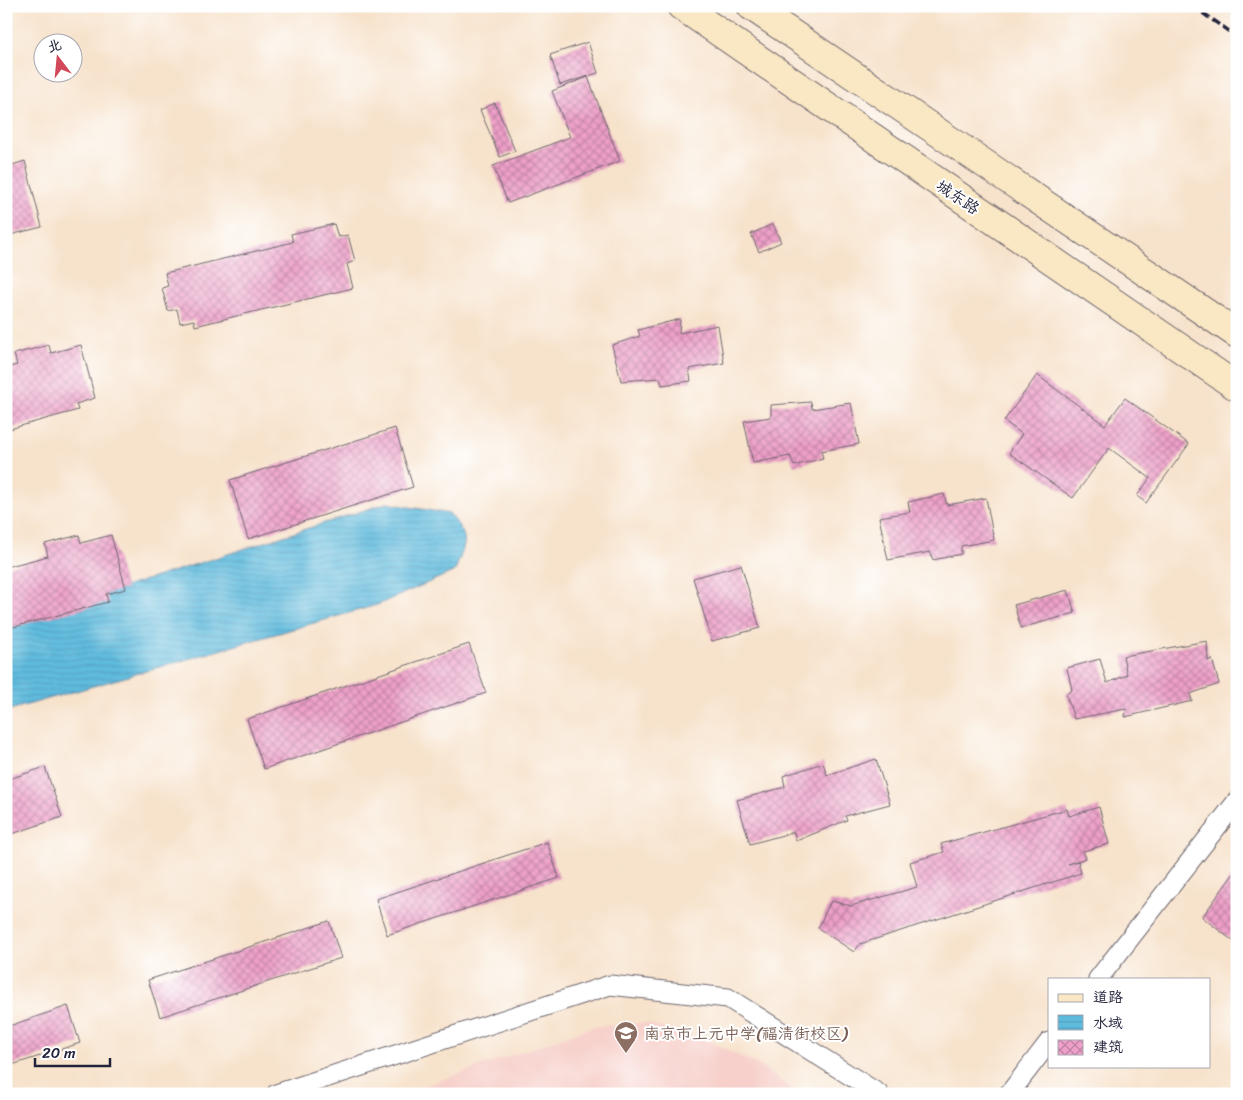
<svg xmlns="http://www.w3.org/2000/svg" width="1243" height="1100" font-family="Sriracha,'LXGW WenKai TC',sans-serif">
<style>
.built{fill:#f7d0cb}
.water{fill:url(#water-rules);stroke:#406e8c}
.building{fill:url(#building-cross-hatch)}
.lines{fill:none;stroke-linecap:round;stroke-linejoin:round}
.minor-casing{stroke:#6d656d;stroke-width:21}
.secondary-casing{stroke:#6d656d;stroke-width:30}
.minor{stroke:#fff;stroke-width:19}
.secondary{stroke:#fae7c3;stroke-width:28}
.rail{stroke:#22223b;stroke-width:4;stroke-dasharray:8 4;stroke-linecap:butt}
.labels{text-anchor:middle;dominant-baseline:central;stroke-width:4;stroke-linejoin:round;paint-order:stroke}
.street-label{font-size:16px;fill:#22223b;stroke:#fff}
.education-label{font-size:16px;fill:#785e54;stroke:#fff;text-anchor:start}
</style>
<defs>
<pattern id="water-rules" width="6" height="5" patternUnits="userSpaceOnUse" patternTransform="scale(1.25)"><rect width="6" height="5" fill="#5fbbdd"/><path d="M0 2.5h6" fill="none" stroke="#52a0bf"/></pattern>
<pattern id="building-cross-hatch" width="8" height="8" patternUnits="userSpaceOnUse" patternTransform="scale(1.25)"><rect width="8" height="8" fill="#eea0c8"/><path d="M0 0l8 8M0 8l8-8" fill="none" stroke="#c082a4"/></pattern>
</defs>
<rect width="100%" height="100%" fill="#fff"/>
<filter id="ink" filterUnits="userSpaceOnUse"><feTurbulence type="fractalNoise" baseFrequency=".02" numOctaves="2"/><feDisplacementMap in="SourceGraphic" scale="10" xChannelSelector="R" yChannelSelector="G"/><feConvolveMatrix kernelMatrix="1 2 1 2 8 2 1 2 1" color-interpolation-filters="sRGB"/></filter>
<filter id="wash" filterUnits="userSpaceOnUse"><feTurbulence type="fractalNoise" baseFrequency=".0096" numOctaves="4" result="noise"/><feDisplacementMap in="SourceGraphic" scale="20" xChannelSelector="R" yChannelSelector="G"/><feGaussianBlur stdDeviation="1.12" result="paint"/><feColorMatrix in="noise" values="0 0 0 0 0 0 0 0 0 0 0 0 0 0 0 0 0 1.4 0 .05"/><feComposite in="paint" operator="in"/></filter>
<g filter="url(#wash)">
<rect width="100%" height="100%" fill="#f7e2cb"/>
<path class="built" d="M646 1023 711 1042 760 1066 799 1094H402L592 1027Z"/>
<path class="water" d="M387 503 450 514C471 541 466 540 455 571L377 605 6 711V625Z"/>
<g id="blocks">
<path class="building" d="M588 42 598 73 560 85 550 55Z
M588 77 620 161 508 203 493 166 570 137 552 91Z
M495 103 515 151 500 157 480 110Z
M6 160 9 166 25 161 42 227 6 236Z
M334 224 338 237 348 235 355 261 347 264 353 288 195 326 194 320 180 323 177 309 168 311 162 288 168 286 165 273 293 242 291 234Z
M773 224 781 242 759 252 751 234Z
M680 319 679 333 718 325 724 363 689 369 691 381 662 385 660 378 621 381 612 345 640 336 638 330Z
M49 345 51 353 81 345 95 398 76 404 78 410 6 430V368L17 365 14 354Z
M1037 375 1105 425 1125 398 1189 444 1146 503 1137 496 1150 478 1109 448 1073 498 1009 453 1022 434 1004 421Z
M811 402 812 409 851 403 859 444 821 451 823 458 794 466 790 456 753 463 744 421 771 417V405Z
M395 428 413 487 248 539 230 480Z
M944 494 947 505 986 498 994 540 961 546V554L933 560 930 552 888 560 879 517 910 512 908 502Z
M79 535 81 543 111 535 126 589 106 594 108 602 6 629V567L48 556 45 544Z
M741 565 760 628 712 641 693 578Z
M1068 590 1075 613 1021 628 1014 605Z
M1207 641 1208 661 1212 659 1219 684 1190 694 1192 701 1125 717 1126 709 1074 719 1066 694 1072 690 1067 668 1100 659 1107 683 1127 675 1123 656Z
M469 644 486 693 264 769 247 719Z
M876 759 890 804 845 816 847 820 796 841 794 832 750 844 737 800 785 787 783 776 823 763 827 775Z
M45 767 62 817 6 836V780Z
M1099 807 1109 844 1083 851 1086 858 1068 864 1078 861 1081 873 860 944 854 952 818 928 831 901 851 906 917 887 910 862 944 852 941 844 1067 809 1069 816Z
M547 842 559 878 387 935 376 899Z
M1237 869V944L1202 917Z
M329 921 341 958 160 1017 148 980Z
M68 1006 80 1043 6 1067V1027Z"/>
</g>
</g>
<g filter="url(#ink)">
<use href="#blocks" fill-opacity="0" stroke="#6d656d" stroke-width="1"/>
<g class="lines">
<g class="minor-casing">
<path id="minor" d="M1098 979 1237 801
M276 1094 610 985 728 998 879 1094
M1009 1094 1049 1042"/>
</g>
<g class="secondary-casing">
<path id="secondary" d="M681 6 1237 387
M751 6 1237 334"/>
</g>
<use href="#minor" class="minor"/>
<use href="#secondary" class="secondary"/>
<path class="rail" d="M1193 6 1237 37
M1232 6 1237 9"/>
</g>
</g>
<defs>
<g id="school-pin" transform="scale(1.25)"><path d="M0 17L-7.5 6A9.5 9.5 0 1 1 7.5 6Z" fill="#8d6e63" stroke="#fff"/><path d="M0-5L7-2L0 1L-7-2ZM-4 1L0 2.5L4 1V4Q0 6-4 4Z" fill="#fff"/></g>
</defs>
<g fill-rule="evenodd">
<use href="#school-pin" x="626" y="1033"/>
</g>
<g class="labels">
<g class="street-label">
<text transform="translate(958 197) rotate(34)">城东路</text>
</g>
<g class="education-label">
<text x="644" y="1033">南京市上元中学(福清街校区)</text>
</g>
</g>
<rect width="1243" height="1100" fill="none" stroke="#fff" stroke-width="25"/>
<rect x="1048" y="978" width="162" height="90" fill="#ffffff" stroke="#a7a7b1"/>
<rect x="1058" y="994" width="25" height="8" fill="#fae7c3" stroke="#a7a7b1"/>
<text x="1093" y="1002" font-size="15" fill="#22223b">道路</text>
<rect x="1058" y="1015" width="25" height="15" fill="url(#water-rules)" stroke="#a7a7b1"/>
<text x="1093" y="1028" font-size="15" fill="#22223b">水域</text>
<rect x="1058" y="1040" width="25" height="15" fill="url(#building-cross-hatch)" stroke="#a7a7b1"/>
<text x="1093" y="1052" font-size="15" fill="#22223b">建筑</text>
<g transform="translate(58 58) rotate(344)"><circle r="24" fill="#ffffff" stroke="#a7a7b1"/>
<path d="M0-4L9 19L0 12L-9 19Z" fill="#d1495b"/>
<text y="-8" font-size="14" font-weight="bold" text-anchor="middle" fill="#22223b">北</text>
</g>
<path d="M35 1058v8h75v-8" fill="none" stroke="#22223b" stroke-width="2.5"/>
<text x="42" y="1058" font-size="15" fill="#22223b" stroke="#ffffff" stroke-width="4" paint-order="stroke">20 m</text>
</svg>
